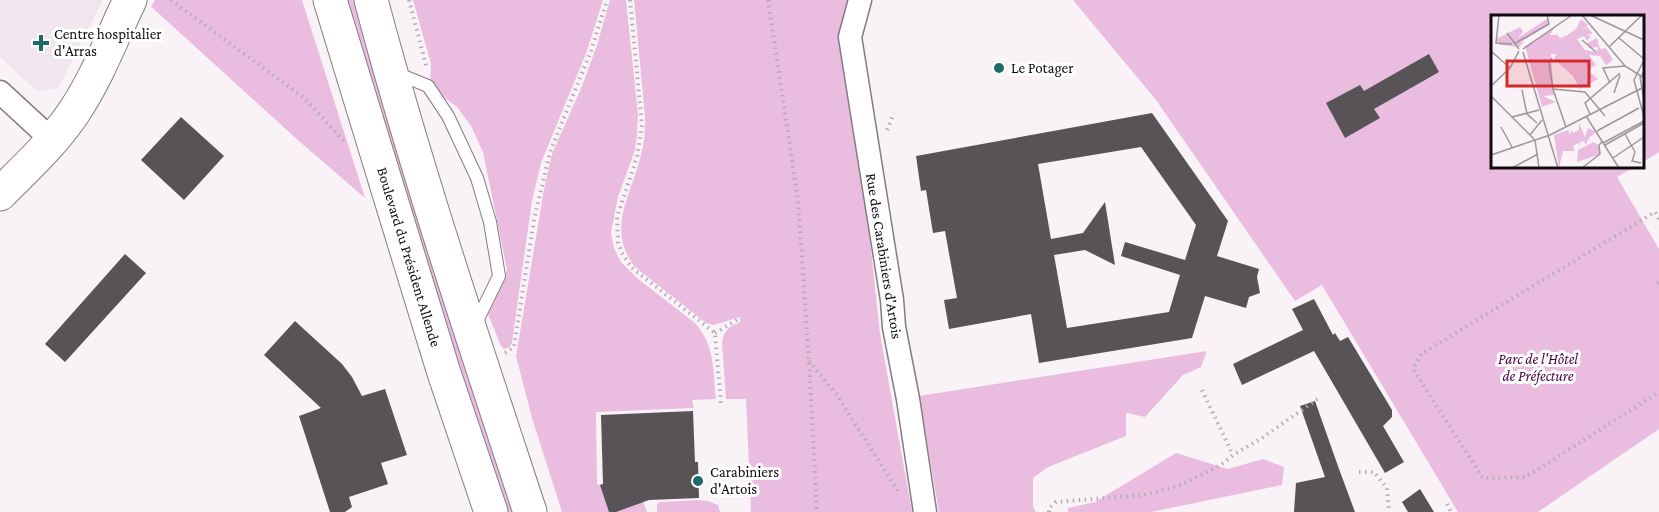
<svg xmlns="http://www.w3.org/2000/svg" width="1659" height="512" font-family="'Crimson Pro',serif">
<style>
.built{fill:#f1e5ee}
.green{fill:#eabce0}
.building{fill:#585356;fill-rule:evenodd}
.lines{fill:none;stroke-linecap:round;stroke-linejoin:round}
.lane-casing{stroke:#837d81;stroke-width:14}
.street-casing{stroke:#837d81;stroke-width:25}
.secondary-casing{stroke:#837d81;stroke-width:35}
.path{stroke:#b2adb1;stroke-width:4;stroke-dasharray:1.5 4.5;stroke-linecap:butt}
.lane{stroke:#fff;stroke-width:12}
.street{stroke:#fff;stroke-width:22}
.secondary{stroke:#fff;stroke-width:33}
.poi-dot{fill:#1e6a69;stroke:#fff;stroke-width:2}
.labels{text-anchor:middle;dominant-baseline:central;stroke-width:6;stroke-linejoin:round;paint-order:stroke}
.poi-label{font-size:15px;fill:#0e0c0d;stroke:#fff;text-anchor:start}
.street-label{font-size:15px;fill:#0e0c0d;stroke:#fff}
.park-label{font-size:15px;font-style:italic;fill:#4b0143;stroke:#fff}
.inset-road{fill:none;stroke:#9b979a;stroke-width:1.5}
.view{fill:#d62828;fill-opacity:0.15;stroke:#d62828;stroke-width:3}
.inset-edge{fill:none;stroke:#0e0c0d;stroke-width:3}
</style>
<rect width="100%" height="100%" fill="#f9f3f8"/>
<path class="built" d="M0 0H103L58 88 37 91 0 57Z"/>
<path class="green" d="M155 0H302L365 198 300 142 157 12 151 7Z
M345 0H361L399 139 413 207 515 512H503Z
M413 0H603L587 51 541 163 532 201 512 342 510 347 504 349 501 346 488 314 507 270 483 152 471 126 457 107 430 87 431 64Z
M610 0H626L638 115 637 136 635 150 618 197 611 233 614 248 621 262 638 279 695 323C715 345 713 370 716 399L692 400 694 408 596 412 597 484 600 485 613 481 636 482 647 512H562L532 418 516 356 544 189 552 154 582 86 597 45Z
M634 0H849L862 167 880 334 912 512H749L751 511 746 399H726L722 343C724 330 729 327 740 322V317L714 325 706 323 635 267C604 227 634 192 642 150 645 140 645 128 645 117Z
M1073 0H1659V152L1643 162 1642 16H1492V166L1635 167 1617 177 1659 249V429L1538 512H1458L1322 285 1295 301 1156 100Z
M1207 351 1201 367 1183 375 1145 417 1126 413V436L1048 467 1033 478V507L1036 512H939L919 396Z
M1176 453 1228 469 1263 459 1284 467 1282 485 1151 512H1068V508L1095 502Z
M698 500 708 501 718 505 720 512H657V504L660 502Z"/>
<path class="building" d="M1429 54 1439 72 1374 109 1380 118 1345 138 1326 103 1360 85 1364 91Z
M1152 113 1228 221 1217 256 1259 269 1257 277 1260 293 1249 297 1246 308 1205 296 1192 338 1039 363 1031 314 949 329 944 300 957 298 945 231 933 233 926 190 921 191 916 156ZM1141 147 1196 225 1185 260 1125 242 1121 256 1180 275 1169 312 1067 328 1054 255 1085 250 1115 265 1105 202 1083 233 1051 239 1038 164Z
M181 117 224 156 184 200 141 160Z
M125 254 146 273 65 362 45 344Z
M1314 299 1333 335 1335 333 1340 341 1348 337 1392 410V417L1383 426 1404 462 1385 473 1314 351 1242 385 1233 364 1303 330 1292 309Z
M295 321 342 364 352 377 362 396 385 389 407 455 381 463 388 484 349 497 352 507 345 512H330L299 416 321 408 264 355Z
M1315 401 1339 469 1355 512H1294L1296 483 1325 477 1300 406Z
M693 411 695 462H698L699 498 649 500 616 512H609L600 485 603 484 601 415Z
M1420 489 1434 512H1408L1402 502Z"/>
<g class="lines">
<g class="lane-casing">
<path id="lane" d="M396 73 428 86 448 116 477 178 490 222 499 276 475 325"/>
</g>
<g class="street-casing">
<path id="street" d="M860 0 850 37 892 300 894 327 908 399 925 512
M0 92 52 140"/>
</g>
<g class="secondary-casing">
<path id="secondary" d="M330 0 444 373 491 512
M371 0C417 173 474 342 530 512
M0 194C26 168 54 142 74 112 97 78 112 37 130 0"/>
</g>
<path class="path" d="M171 0 304 98 344 141
M409 0 427 69
M630 0 642 125 637 157 617 217 618 242 622 253 632 268 715 333 721 405
M768 0 798 200 809 361 817 512
M887 130 894 113
M1659 219 1655 212 1421 354 1413 369 1483 478 1526 477 1659 392
M1657 283 1659 282
M715 333 740 318
M505 353 514 347 534 220 550 152 591 51 607 0
M809 361 836 394 900 494
M1202 390 1233 455
M1359 472H1374L1387 488 1389 511
M1447 504 1451 512
M1049 512V508L1056 502 1144 495 1181 485 1221 465 1233 455 1262 438 1319 398"/>
<use href="#lane" class="lane"/>
<use href="#street" class="street"/>
<use href="#secondary" class="secondary"/>
</g>
<g class="poi-dot">
<path d="M38 34h6v6h6v6h-6v6h-6v-6h-6v-6h6z"/>
<circle cx="999" cy="68" r="6"/>
<circle cx="698" cy="481" r="6"/>
</g>
<g class="labels">
<g class="poi-label">
<text x="54" y="34">Centre hospitalier<tspan x="54" dy="17">d'Arras</tspan></text>
<text x="1011" y="68">Le Potager</text>
<text x="710" y="472">Carabiniers<tspan x="710" dy="17">d'Artois</tspan></text>
</g>
<g class="street-label">
<text transform="translate(884 256) rotate(81)">Rue des Carabiniers d'Artois</text>
<text transform="translate(409 257) rotate(73)">Boulevard du Président Allende</text>
</g>
<g class="park-label">
<text x="1538" y="359">Parc de l'Hôtel<tspan x="1538" dy="17">de Préfecture</tspan></text>
</g>
</g>
<g transform="translate(1491 15)">
<rect width="153" height="153" fill="#f9f3f8"/>
<path d="M56 4 58 9 27 29 34 26 28 32 9 30 5 24 29 12 32 17 27 23ZM90 4 97 10 91 15 96 12 102 19H96L100 21 96 26 93 21 86 24 94 35 106 37 107 32 99 33 96 28 106 23 109 34 115 33 122 45 115 50 109 41 98 40 105 50 96 55 107 64 89 74 82 61 63 44 65 39H60L63 80 52 81 65 87 51 92 34 31 63 13 59 20H66L64 17 69 23 75 21 85 14ZM88 108 94 122 97 113 105 117 98 123 99 127 97 124 95 130 93 126 88 128 90 132 87 128 82 131 84 136H72L68 153 63 120 77 115 79 120 80 115 82 118 88 115ZM102 127 107 130 110 139 86 147 87 135Z" fill="#eabce0"/>
<path class="inset-road" d="M8 0 5 28 21 29M91 0 134 51 153 63M99 0 153 25M16 18 28 34M128 23 153 44M91 25 105 37M23 29 58 9 56 0M118 32 151 0M32 34 81 0M0 36 19 53M32 37 67 153M61 43 58 48 62 74 75 112M153 45 143 65 153 102M153 57 149 62 153 85M119 68 112 53 134 51M0 71 19 53 28 36M62 74 94 77 114 101M31 75 36 99 46 108M123 78 129 60M0 81 44 125 48 153M99 99 94 88 129 58M95 101 128 153M21 102 48 95M10 112 21 132M106 116 148 93M134 119 144 137M39 120 51 105M59 120 151 73M112 128 153 106M114 130 153 108M144 137 141 146 150 148M0 140 59 120M122 143 153 122M21 153 47 139M91 153 109 139 108 130 112 126"/>
<path class="view" d="M16 46H98V71H16Z"/>
<rect width="153" height="153" class="inset-edge"/>
</g>
</svg>
